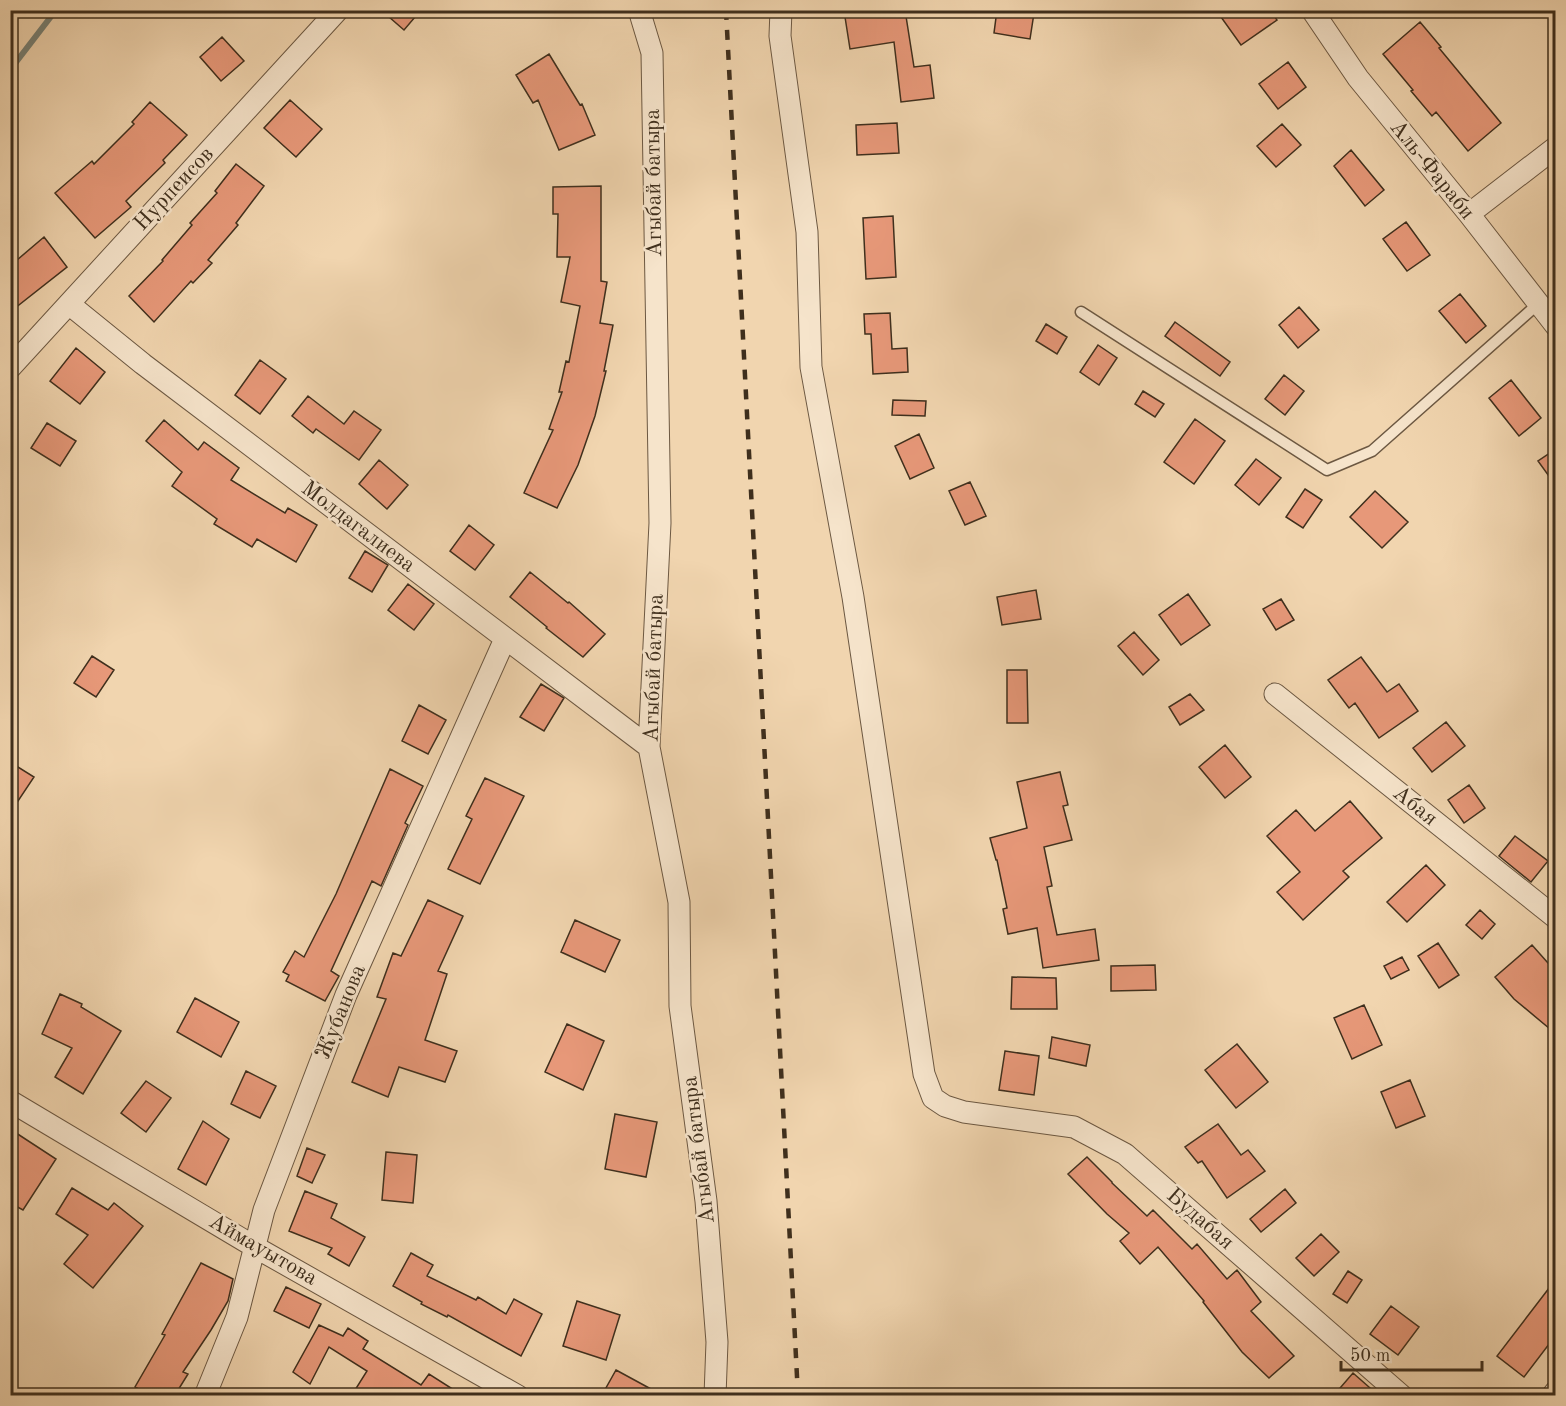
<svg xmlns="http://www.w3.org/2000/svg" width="1566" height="1406" font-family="'Old Standard TT',serif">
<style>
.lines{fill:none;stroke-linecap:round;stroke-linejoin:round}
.stream{stroke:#778176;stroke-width:6}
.building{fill:#e79879;stroke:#3f2f1d;stroke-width:1.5}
.service-casing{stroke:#6c5842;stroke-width:13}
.minor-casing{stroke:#6c5842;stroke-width:23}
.service{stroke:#f6e4cb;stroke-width:10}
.minor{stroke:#f6e4cb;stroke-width:21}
.rail{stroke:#3f2f1d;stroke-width:4.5;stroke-dasharray:10 10;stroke-linecap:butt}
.labels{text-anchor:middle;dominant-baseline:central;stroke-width:5;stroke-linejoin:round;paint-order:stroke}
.street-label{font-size:22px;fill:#3f2f1d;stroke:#f6e4cb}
</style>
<rect width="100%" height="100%" fill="#f1d5af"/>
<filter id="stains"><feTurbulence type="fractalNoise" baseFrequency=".00333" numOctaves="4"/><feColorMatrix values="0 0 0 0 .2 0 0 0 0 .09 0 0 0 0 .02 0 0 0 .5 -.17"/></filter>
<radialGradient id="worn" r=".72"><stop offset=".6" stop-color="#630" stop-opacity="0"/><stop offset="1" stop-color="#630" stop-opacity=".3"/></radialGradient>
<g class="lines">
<path class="stream" d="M10 70 56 10"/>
</g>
<path class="building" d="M381 10H421L404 30Z
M890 10H905L914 67 930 65 934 98 901 102 894 42 850 49 845 17Z
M997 10H1017L1034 13 1030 39 994 33Z
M1216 10H1270L1277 20 1241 45Z
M1420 22 1441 47 1439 48 1501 123 1468 151 1436 112 1432 116 1411 91 1413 90 1383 54Z
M222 37 244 61 221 81 200 57Z
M549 54 580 105 582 104 595 135 559 150 538 100 533 103 516 75Z
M1288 62 1306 87 1278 109 1259 84Z
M290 100 322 129 296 157 264 128Z
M150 102 187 135 163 160 165 163 126 201 131 207 95 238 55 193 92 161 94 164 134 124 132 122Z
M897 123 899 153 857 155 856 125Z
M1282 124 1301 145 1276 167 1257 146Z
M1351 150 1384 190 1365 206 1334 166Z
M236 164 264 186 236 223 238 225 208 260 212 263 193 283 191 281 154 322 129 296 163 261 162 260 192 225 190 223 217 193 215 191Z
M601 186V281L607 282 600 323 613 325 604 371H606L595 416 578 465 557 508 524 493 553 430 549 429 562 392H559L566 361 569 362 580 306 561 302 570 257H557L558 214H553V187Z
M893 216 896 277 866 279 863 218Z
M1406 222 1430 255 1407 271 1383 239Z
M44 237 67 267 10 312V266Z
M1460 294 1486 326 1466 343 1439 311Z
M1299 307 1319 330 1298 348 1279 325Z
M890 313 892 349 907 348 908 372 873 374 871 334H865L864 314Z
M1175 322 1230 362 1220 376 1165 336Z
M1046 324 1067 337 1057 354 1036 341Z
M1098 345 1117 358 1099 385 1080 372Z
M76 348 105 372 80 404 50 381Z
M260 360 286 379 260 414 235 395Z
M1284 375 1304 391 1285 415 1265 399Z
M1511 380 1541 418 1519 436 1489 398Z
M1143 391 1164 404 1155 417 1135 404Z
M308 396 344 424 354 411 381 430 359 460 316 429 313 433 292 416Z
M893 400 926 401 925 416 892 415Z
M1195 419 1225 441 1194 484 1164 462Z
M164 420 198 450 204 442 239 468 231 480 285 513 288 508 317 525 296 562 257 539 252 547 214 524 217 519 172 486 182 472 146 441Z
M47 423 76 441 60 466 31 448Z
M919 434 934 468 910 479 895 446Z
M1556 449V486L1538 461Z
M1256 459 1281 478 1259 505 1235 485Z
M379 460 408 485 387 509 359 484Z
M970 482 986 516 965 525 949 491Z
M1305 489 1322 500 1303 528 1286 517Z
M1375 491 1408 522 1382 548 1350 517Z
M469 525 494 545 475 570 450 551Z
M365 551 388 565 372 592 349 578Z
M530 572 568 603 569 602 605 634 583 657 546 628 547 627 510 597Z
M408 584 434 604 414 630 388 610Z
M1036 590 1041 619 1002 625 997 597Z
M1188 594 1210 625 1181 645 1159 615Z
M1281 599 1294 620 1276 630 1263 609Z
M1134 632 1159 660 1143 675 1118 646Z
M92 656 114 670 96 697 74 683Z
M1361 657 1387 692 1399 684 1418 711 1379 738 1355 703 1349 708 1328 680Z
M1007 670H1027L1028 723H1007Z
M541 684 564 698 544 731 520 717Z
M1190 694 1204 710 1180 725 1169 707Z
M419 705 446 720 428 754 402 741Z
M1446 722 1465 746 1432 772 1413 748Z
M1225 745 1251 777 1225 798 1199 767Z
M10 762 34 777 10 813Z
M390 769 423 786 405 823 408 825 381 886 372 881 331 971 339 976 325 1001 286 981 289 975 283 972 295 951 304 957 336 894Z
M1060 772 1068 805 1063 806 1072 840 1044 847 1052 886 1047 887 1057 935 1095 929 1099 960 1043 968 1037 928 1008 934 1003 909 1007 908 997 860H996L990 838 1027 828 1017 782Z
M485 778 524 796 480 884 448 869 472 819 466 816Z
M1469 785 1485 808 1464 823 1448 800Z
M1350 801 1382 838 1343 871 1349 877 1303 920 1277 892 1300 872 1267 836 1296 810 1315 831Z
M1515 836 1548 861 1531 882 1499 856Z
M1426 865 1445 885 1407 922 1387 902Z
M428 900 463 916 438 971 447 974 425 1040 457 1051 445 1082 399 1067 388 1097 352 1082 386 999 377 997 393 953 401 956Z
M1480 910 1495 924 1482 939 1466 925Z
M575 920 620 940 605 972 561 952Z
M1438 943 1459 975 1439 988 1418 956Z
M1532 945 1556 972V1034L1514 999 1495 977Z
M1402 957 1409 970 1391 979 1384 966Z
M1155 965 1156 990 1111 991V966Z
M1012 977 1056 978 1057 1009H1011Z
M60 994 82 1004 81 1007 121 1031 83 1094 55 1077 72 1048 42 1034Z
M195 998 239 1022 221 1057 177 1032Z
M1364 1005 1382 1045 1352 1059 1334 1018Z
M567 1024 604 1041 583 1090 545 1072Z
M1052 1037 1090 1045 1086 1066 1049 1058Z
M1237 1044 1268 1082 1236 1108 1205 1070Z
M1005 1051 1039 1056 1034 1095 999 1090Z
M246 1071 276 1086 260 1118 231 1104Z
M1410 1080 1425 1116 1396 1128 1381 1092Z
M146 1081 171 1098 146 1132 121 1113Z
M615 1114 657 1122 646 1177 605 1169Z
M203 1121 229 1139 206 1185 178 1169Z
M1218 1124 1241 1155 1248 1150 1265 1171 1227 1198 1202 1161 1198 1163 1185 1147Z
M10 1129 56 1159 23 1210 10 1203Z
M307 1148 325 1155 312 1183 297 1176Z
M386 1152 417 1155 413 1203 382 1200Z
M1087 1157 1112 1182V1183L1147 1216 1153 1210 1192 1249 1197 1244 1227 1279 1237 1270 1261 1302 1251 1311 1294 1356 1269 1378 1242 1352 1203 1302 1204 1301 1158 1247 1140 1264 1120 1241 1129 1233 1107 1214 1068 1174Z
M72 1188 108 1210 114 1203 143 1226 93 1288 64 1264 88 1235 56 1214Z
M1285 1189 1296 1203 1261 1232 1250 1219Z
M305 1191 337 1204 331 1218 365 1237 349 1266 328 1254 332 1248 289 1231Z
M1321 1234 1339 1252 1314 1276 1296 1258Z
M411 1253 433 1265 427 1276 476 1300 478 1297 506 1314 514 1299 542 1314 521 1356 448 1315 447 1317 421 1304 422 1302 393 1286Z
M201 1263 233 1279 228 1301 211 1330 183 1372 188 1374 175 1395H150L135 1387 165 1335 162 1334Z
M1348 1271 1362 1280 1347 1303 1333 1294Z
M1556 1279V1335L1524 1377 1497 1356Z
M286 1287 321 1304 309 1328 274 1311Z
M577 1301 620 1315 606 1360 563 1346Z
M1391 1306 1419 1327 1398 1355 1370 1334Z
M319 1325 343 1336 348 1328 368 1341 363 1349 421 1385 429 1374 462 1395H363L355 1390 367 1371 329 1347 310 1384 293 1372Z
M616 1370 662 1395H602Z
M1353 1373 1378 1395H1334Z"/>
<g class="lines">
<g class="service-casing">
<path id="service" d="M1081 312 1327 470 1372 451 1538 304"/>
</g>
<g class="minor-casing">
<path id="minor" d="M639 10 652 53 660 523 649 747 679 902 680 1006 706 1201 717 1342 715 1396
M781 10 780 36 807 232 811 367 853 597 924 1074 933 1098 945 1106 964 1112 1074 1127 1125 1154 1402 1396
M1312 10 1358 78 1469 214 1556 326
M1469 214 1556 147
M69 304 143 364 649 747
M10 368 338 10
M1275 694 1556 918
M10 1101 255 1247 518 1396
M205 1396 237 1317 264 1210 346 995 505 639
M1552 1396 1556 1391"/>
</g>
<use href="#service" class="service"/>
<use href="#minor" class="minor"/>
<path class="rail" d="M726 10 798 1396"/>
</g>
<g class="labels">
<g class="street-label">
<text transform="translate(1432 170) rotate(51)">Аль-Фараби</text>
<text transform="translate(654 183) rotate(-91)">Агыбай батыра</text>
<text transform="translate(174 189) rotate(-47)">Нурпеисов</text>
<text transform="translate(358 527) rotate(37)">Молдагалиева</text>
<text transform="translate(654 668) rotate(-88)">Агыбай батыра</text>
<text transform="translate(1415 806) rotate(39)">Абая</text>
<text transform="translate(341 1012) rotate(-68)">Жубанова</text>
<text transform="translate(699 1150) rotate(-97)">Агыбай батыра</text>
<text transform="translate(1200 1219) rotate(41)">Будабая</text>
<text transform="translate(263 1250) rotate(30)">Аймауытова</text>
</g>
</g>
<rect width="1566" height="1406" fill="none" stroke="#f1d5af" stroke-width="36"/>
<rect x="12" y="12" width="1542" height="1382" fill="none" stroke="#3f2f1d" stroke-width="3"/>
<rect x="18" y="18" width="1530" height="1370" fill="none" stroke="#3f2f1d" stroke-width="1.5"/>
<path d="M1341 1361v9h141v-9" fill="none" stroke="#3f2f1d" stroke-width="3"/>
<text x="1350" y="1361" font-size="18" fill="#3f2f1d" stroke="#f6e4cb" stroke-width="4.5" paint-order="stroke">50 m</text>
<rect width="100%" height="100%" filter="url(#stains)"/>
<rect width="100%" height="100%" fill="url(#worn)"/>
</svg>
